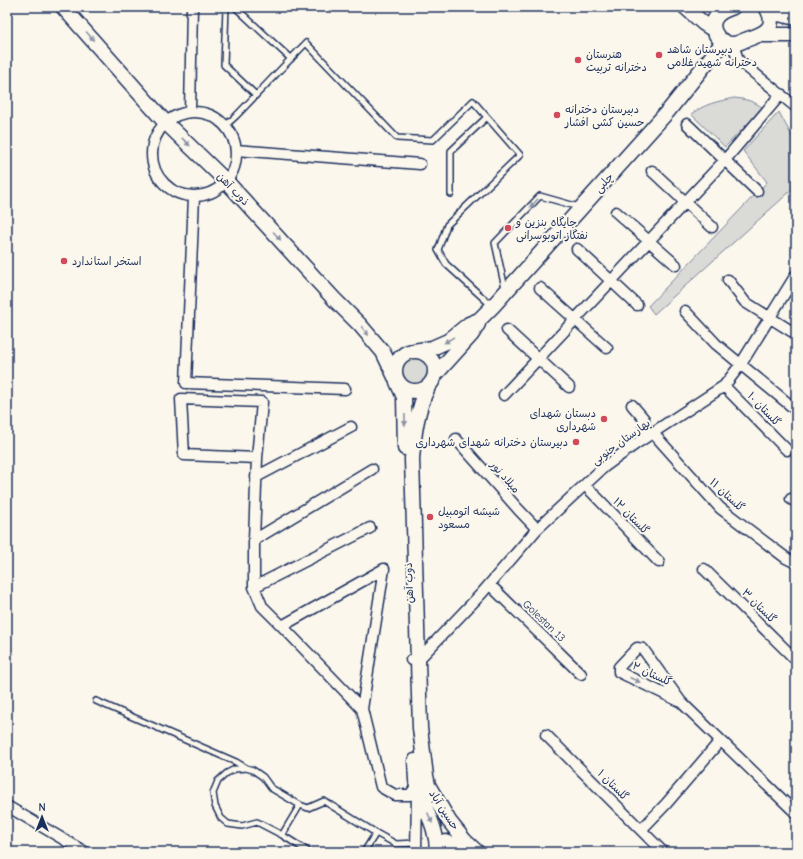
<svg xmlns="http://www.w3.org/2000/svg" width="803" height="859" font-family="'Comic Neue','Playpen Sans Arabic',sans-serif">
<style>
.green{fill:#dadad7;stroke:#7a849a}
.lines{fill:none;stroke-linecap:round;stroke-linejoin:round}
.lane-casing{stroke:#1b2f5e;stroke-width:8}
.street-casing{stroke:#1b2f5e;stroke-width:13}
.secondary-casing{stroke:#1b2f5e;stroke-width:17}
.lane{stroke:#fbf7ec;stroke-width:5}
.street{stroke:#fbf7ec;stroke-width:10}
.secondary{stroke:#fbf7ec;stroke-width:14}
.oneway{fill:#8b93a5}
.poi-dot{fill:#d1495b;stroke:#fbf7ec;stroke-width:1.5}
.labels{text-anchor:middle;dominant-baseline:central;stroke-width:4;stroke-linejoin:round;paint-order:stroke}
.poi-label{font-size:11px;fill:#1b2f5e;stroke:#fbf7ec;text-anchor:start}
.street-label{font-size:11px;fill:#1b2f5e;stroke:#fbf7ec}
</style>
<rect width="100%" height="100%" fill="#fbf7ec"/>
<filter id="ink" filterUnits="userSpaceOnUse"><feTurbulence type="fractalNoise" baseFrequency=".025" numOctaves="2"/><feDisplacementMap in="SourceGraphic" scale="8" xChannelSelector="R" yChannelSelector="G"/><feConvolveMatrix kernelMatrix="1 2 1 2 8 2 1 2 1" color-interpolation-filters="sRGB"/></filter>
<g filter="url(#ink)">
<path class="green" d="M734 98C745 99 754 101 763 108L725 147 691 114C707 103 716 102 734 98Z
M779 112 796 144 794 188 654 314 648 306 767 182 743 151Z
M398 371a17 17 0 1 1 34 0a17 17 0 1 1-34 0Z"/>
<g class="lines">
<g class="lane-casing">
<path id="lane" d="M226 7 224 65 256 95
M235 7 291 59
M225 126 236 116 306 43 397 138 433 140 473 101 520 155 447 225 438 250 446 264 492 306
M451 194V151L487 117
M505 288 495 243 540 196 579 207
M96 701 236 762 246 768
M282 835 257 822 242 826 228 824 221 818 215 806 213 793 218 781 227 773 235 769 246 768 253 770 263 777 271 788 300 805
M309 852 282 835 300 805 308 808 324 801 376 833 396 844 416 843
M364 852 376 833"/>
</g>
<g class="street-casing">
<path id="street" d="M733 44 738 60 796 107
M152 154a42 42 0 1 1 84 0a42 42 0 1 1-84 0Z
M190 112 192 7
M687 124 757 191
M236 150 420 164
M652 171 712 227
M194 197 186 383 345 389
M616 212 676 265
M577 249 637 305
M728 280 745 302 796 334
M540 288 607 348
M685 311 716 344 796 410
M507 330 569 387
M724 386 787 450
M504 395 725 160 781 94
M632 405 644 419V426L649 435
M653 433 720 508 786 558 796 563
M456 439 518 509 537 529
M257 458 184 455 181 399 262 402 257 458 254 540V587L262 606 282 626 362 709 381 787 395 795H410L417 785
M256 477 351 427
M585 485 659 562
M791 499 796 502
M254 540 372 469
M704 569 796 660
M490 585 581 674
M254 587 370 528
M282 626 384 569
M411 660H418L482 593 537 529 604 467 637 443 724 386 741 364 796 275
M681 702 619 672V667L637 648 643 649 681 702 796 813
M362 709 384 569
M546 735 663 852
M7 806 85 852
M641 830 666 804 720 741
M416 852 417 793"/>
</g>
<g class="secondary-casing">
<path id="secondary" d="M63 7 165 122 227 182 334 299 360 325 383 352 395 377
M685 7 703 23 714 30
M733 7C728 9 721 11 717 16 707 27 719 45 733 44 738 44 744 40 748 39 766 33 778 27 766 7
M769 12 796 18
M761 35H796
M395 371a20 20 0 1 1 40 0a20 20 0 1 1-40 0Z
M414 351 432 348 448 341 469 324 479 320 493 306 669 110 724 41
M435 375 472 334 478 324
M397 382 404 397 405 448
M428 387C417 410 414 434 412 459L420 728 426 776 428 785 449 821 465 841 477 852
M415 761C416 769 415 778 417 786 424 811 437 824 437 852
M438 852 440 847 446 842 456 846 462 852"/>
</g>
<use href="#lane" class="lane"/>
<use href="#street" class="street"/>
<use href="#secondary" class="secondary"/>
</g>
<defs><path id="oneway-solid" d="M-6-.8H1V-3.2L6.5 0L1 3.2V.8H-6Z"/></defs>
<g class="oneway">
<use href="#oneway-solid" transform="translate(90 36) rotate(49)"/>
<use href="#oneway-solid" transform="translate(186 142) rotate(44)"/>
<use href="#oneway-solid" transform="translate(534 203) rotate(134)"/>
<use href="#oneway-solid" transform="translate(277 236) rotate(48)"/>
<use href="#oneway-solid" transform="translate(365 331) rotate(51)"/>
<use href="#oneway-solid" transform="translate(449 340) rotate(148)"/>
<use href="#oneway-solid" transform="translate(405 420) rotate(89)"/>
<use href="#oneway-solid" transform="translate(635 680) rotate(25)"/>
<use href="#oneway-solid" transform="translate(430 818) rotate(67)"/>
</g>
</g>
<g class="poi-dot">
<circle cx="659" cy="55" r="4"/>
<circle cx="578" cy="60" r="4"/>
<circle cx="557" cy="115" r="4"/>
<circle cx="508" cy="228" r="4"/>
<circle cx="64" cy="261" r="4"/>
<circle cx="604" cy="419" r="4"/>
<circle cx="576" cy="442" r="4"/>
<circle cx="430" cy="517" r="4"/>
</g>
<g class="labels">
<g class="poi-label">
<text x="667" y="49">دبیرستان شاهد<tspan x="667" dy="13">دخترانه شهید غلامی</tspan></text>
<text x="586" y="54">هنرستان<tspan x="586" dy="13">دخترانه تربیت</tspan></text>
<text x="565" y="109">دبیرستان دخترانه<tspan x="565" dy="13">حسین کشی افشار</tspan></text>
<text x="516" y="222">جایگاه بنزین و<tspan x="516" dy="13">نفتگاز اتوبوسرانی</tspan></text>
<text x="72" y="261">استخر استاندارد</text>
<text x="596" y="413" text-anchor="end">دبستان شهدای<tspan x="596" dy="13">شهرداری</tspan></text>
<text x="568" y="442" text-anchor="end">دبیرستان دخترانه شهدای شهرداری</text>
<text x="438" y="511">شیشه اتومبیل<tspan x="438" dy="13">مسعود</tspan></text>
</g>
<g class="street-label">
<text transform="translate(604 183) rotate(-48)">چلبی</text>
<text transform="translate(233 189) rotate(46)">ذوب آهن</text>
<text transform="translate(764 409) rotate(46)">گلستان ۱۰</text>
<text transform="translate(621 442) rotate(-36)">بهارستان جنوبی</text>
<text transform="translate(505 477) rotate(49)">میلاد نور</text>
<text transform="translate(727 495) rotate(43)">گلستان ۱۱</text>
<text transform="translate(631 516) rotate(46)">گلستان ۱۲</text>
<text transform="translate(409 583) rotate(-92)">ذوب آهن</text>
<text transform="translate(759 606) rotate(45)">گلستان ۳</text>
<text transform="translate(544 621) rotate(44)">Golestan 13</text>
<text transform="translate(652 674) rotate(25)">گلستان ۲</text>
<text transform="translate(613 785) rotate(45)">گلستان ۱</text>
<text transform="translate(444 810) rotate(57)">حسین آباد</text>
</g>
</g>
<rect width="803" height="859" fill="none" stroke="#fbf7ec" stroke-width="24"/>
<rect x="12" y="12" width="779" height="835" fill="none" stroke="#1b2f5e" stroke-width="1.5" filter="url(#ink)"/>
<g transform="translate(42 817)" stroke="#fbf7ec" stroke-width="3" paint-order="stroke">
<path d="M0-3L7 15L0 10L-7 15Z" fill="#1b2f5e"/>
<text y="-6" font-size="11" font-weight="bold" text-anchor="middle" fill="#1b2f5e">N</text>
</g>
</svg>
